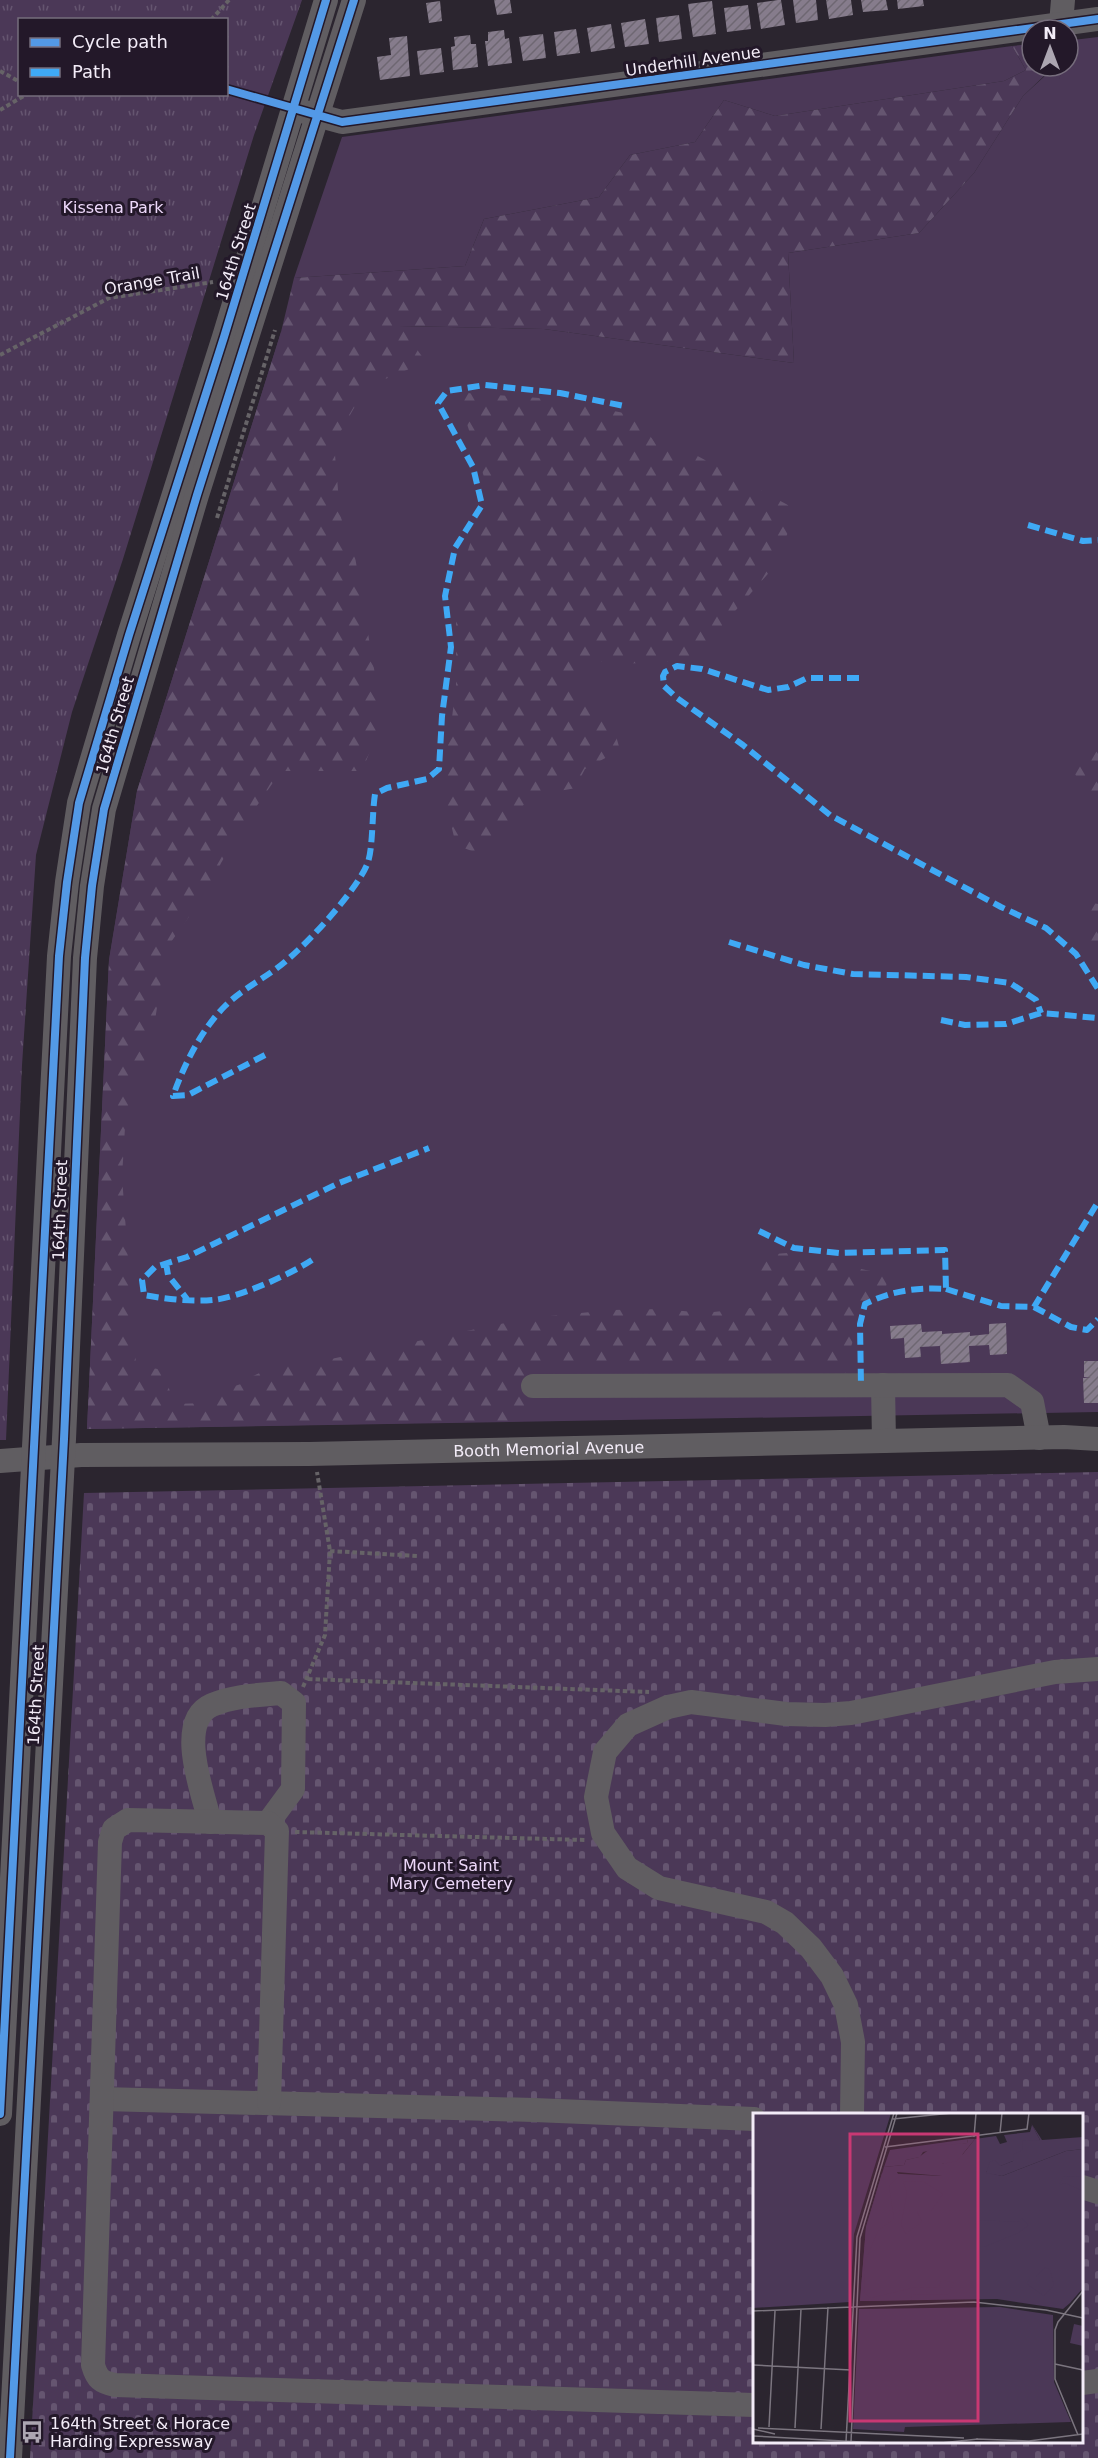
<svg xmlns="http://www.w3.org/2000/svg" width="1098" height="2458" font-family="'DejaVu Sans',sans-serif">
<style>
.grass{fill:#4b3857}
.forest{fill:url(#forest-firs)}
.cemetery{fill:url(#cemetery-stones);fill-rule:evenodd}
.park{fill:url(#park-tufts);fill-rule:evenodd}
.building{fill:url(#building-hatch)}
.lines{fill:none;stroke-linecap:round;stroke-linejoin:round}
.path{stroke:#666367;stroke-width:4;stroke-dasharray:4.5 3;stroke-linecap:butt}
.minor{stroke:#605d61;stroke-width:24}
.quiet{stroke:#3fa9f5;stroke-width:6;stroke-dasharray:12 6;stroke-linecap:butt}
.cycleway-casing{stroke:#231829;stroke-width:11}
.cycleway{stroke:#5399e6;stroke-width:8}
.labels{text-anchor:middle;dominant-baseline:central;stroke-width:6;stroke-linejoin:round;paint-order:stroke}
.street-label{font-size:16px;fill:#f3ecf8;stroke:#231829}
.park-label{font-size:16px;fill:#edd8fa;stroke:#231829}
.poi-label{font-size:16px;fill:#f3ecf8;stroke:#231829;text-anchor:start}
.inset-road{fill:none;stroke:#7b757f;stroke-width:1.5}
.view{fill:#c93873;fill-opacity:0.15;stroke:#c93873;stroke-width:3}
.inset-edge{fill:none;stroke:#f3ecf8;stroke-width:3}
</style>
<defs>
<pattern id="forest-firs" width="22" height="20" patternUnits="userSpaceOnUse" patternTransform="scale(1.5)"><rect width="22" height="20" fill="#4b3857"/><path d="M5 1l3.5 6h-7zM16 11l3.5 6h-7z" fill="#655570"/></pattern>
<pattern id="cemetery-stones" width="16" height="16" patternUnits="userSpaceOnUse" patternTransform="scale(1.5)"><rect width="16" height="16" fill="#4b3857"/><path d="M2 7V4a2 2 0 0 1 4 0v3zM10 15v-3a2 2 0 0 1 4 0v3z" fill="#655570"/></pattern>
<pattern id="park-tufts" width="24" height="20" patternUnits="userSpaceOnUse" patternTransform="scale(1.5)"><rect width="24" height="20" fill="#4b3857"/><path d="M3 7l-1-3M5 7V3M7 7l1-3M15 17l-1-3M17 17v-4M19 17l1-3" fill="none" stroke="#655570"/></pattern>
<pattern id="building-hatch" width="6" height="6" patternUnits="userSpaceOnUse" patternTransform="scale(1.5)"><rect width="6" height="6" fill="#867c8c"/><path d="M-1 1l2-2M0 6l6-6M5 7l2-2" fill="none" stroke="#6e6772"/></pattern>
</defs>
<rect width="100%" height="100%" fill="#2b252f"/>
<path class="grass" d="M1098 37V1412L87 1429 109 960 137 791 281 332 400 326 544 329 794 363 788 253 919 233 974 173 1023 96 1047 74 1059 79 1064 66H1068V54L1073 40Z
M1012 46 1026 70 1004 81 775 116 724 100 695 142 630 155 599 197 484 219 465 266 294 278 342 137Z"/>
<path class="forest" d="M1032 44V66H1064L1059 80 1046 74 1023 96 974 173 919 233 788 253 794 363 544 329 400 326 426 362 366 387 334 443 340 513 347 541 354 551 379 698 378 731 362 771H281L243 826 221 863 208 890 166 949 152 1040 126 1111 122 1177 136 1365 163 1370 174 1404 207 1403 222 1390 241 1384 253 1376 280 1364 326 1360 530 1318 611 1310 662 1309 704 1313 760 1307 757 1279 761 1255 787 1253 889 1275 884 1294 865 1304 848 1356 845 1374 821 1377 820 1363 531 1366 527 1421 87 1429 109 960 137 791 281 332 294 278 465 266 484 219 599 197 630 155 695 142 724 100 775 116 1004 81 1026 70 1012 46Z
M467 393 553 399 634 415 657 445 681 447 797 510 774 567 721 627 700 655 668 662 617 664 580 659 579 697 612 722 620 750 585 769 575 788C565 790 536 795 529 799 525 802 488 850 485 856L456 845 440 779 449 740 456 687V614L461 572 471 541 494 508 467 424 454 399Z
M1098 750V810L1073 771Z
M1093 903 1098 904V957L1085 952V934Z"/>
<path class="cemetery" d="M1098 1472V2458H30L84 1493ZM754 2114H1082V2442H754Z"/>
<path class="park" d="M0 0H302L254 135 123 559 72 712 36 855 22 1065 6 1440H0ZM20 20H226V94H20Z"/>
<path class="building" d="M494 0H510L512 13 497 15Z
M778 0H781L785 25 761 29 757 3Z
M793 0H816L818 20 796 23Z
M826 0H851L853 15 829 19Z
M861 0H886L888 10 863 12Z
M897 0H923L924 6 898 9Z
M440 1 442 21 429 23 426 3Z
M712 1 716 34 693 37 688 4Z
M748 5 751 29 727 32 724 8Z
M679 15 682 39 659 42 656 18Z
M645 19 649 44 625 47 621 23Z
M611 24 615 48 591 52 587 28Z
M576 29 580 53 557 56 554 32Z
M504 30 505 39 509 38 512 63 488 66 485 41H488V32Z
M543 34 546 58 523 61 519 37Z
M470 35 471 44H476L478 67 453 70 451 47 455 46 454 37Z
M407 36 410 76 380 80 377 57 391 55 389 38Z
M441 48 444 72 420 75 417 51Z
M1006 1323 1007 1354 990 1355 989 1345 969 1346 970 1362 941 1364 940 1346 920 1347 921 1357 905 1358 904 1338 891 1339 890 1326 921 1324 922 1332 942 1331V1334L970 1332V1336L989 1334V1324Z
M1084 1361H1098V1403H1084L1083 1378H1091L1084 1377Z"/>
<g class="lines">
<path class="path" d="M211 20 229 0
M0 71 20 82
M0 110 27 94
M0 355 109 298 213 282
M217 518 275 330
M330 1551 418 1556
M308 1679 649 1692
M303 1687 325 1635 330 1551 317 1472
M295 1832 585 1840"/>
<g class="minor">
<path d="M1061 24 1063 0"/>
<path d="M305 112 342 122 1098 19"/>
<path d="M883 1385 884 1441"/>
<path d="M533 1386 1008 1385 1032 1402 1039 1438"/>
<path id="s1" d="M0 1461 81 1455 309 1454 1064 1437 1098 1439"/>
<path d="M210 1822C203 1793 175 1721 212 1705 233 1696 258 1695 281 1693L294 1703 293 1789 268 1823"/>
<path d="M102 2099 534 2110 754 2119"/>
<path d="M269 2103 277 1831 268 1823 128 1820 114 1829 110 1842 93 2365C97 2379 101 2382 115 2385L754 2405"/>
<path d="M0 2114 59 956 67 882 79 803 129 635 224 337 326 0"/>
<path d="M852 2114 853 2042 846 2005 832 1976 811 1948 785 1923 766 1912 659 1888 627 1868 603 1833 596 1797 605 1752 628 1725 668 1707 691 1702 786 1714 825 1715 851 1713 1055 1672 1098 1669"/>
<path d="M1082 2187 1098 2192"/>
<path d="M1082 2383 1098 2381"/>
<path d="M10 2458 64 1439 85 958 92 886 104 809 197 495 354 0"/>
</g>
<path class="quiet" d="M1028 525 1083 541 1098 540
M859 678H807L788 687 768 690 702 669 677 666 665 672 663 676 664 686 677 698 743 745 830 815 1001 907 1046 928 1076 954 1098 989
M729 942 804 965 853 974 966 977 1010 983 1036 1000 1041 1013
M941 1020 965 1025 1006 1024 1041 1013 1098 1018
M265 1055 188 1095 173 1096C184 1065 201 1030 225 1006 243 988 268 977 287 960 309 942 359 888 368 862 373 847 372 813 375 794L387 788 427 779 439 769 442 716 451 647 445 596 455 548 482 505 473 467 438 403 447 391 485 385 560 393 624 406
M759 1231 794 1248 839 1253 945 1250 946 1289C917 1287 891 1291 865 1304L860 1324 861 1385
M312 1260C291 1274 238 1298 213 1300 190 1302 166 1299 144 1295L142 1280 155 1267 187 1257 339 1183 429 1148
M166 1263 168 1275 187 1299
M946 1289 1001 1306 1034 1307 1098 1202
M1034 1307 1071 1327 1087 1330 1098 1319"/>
<g class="cycleway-casing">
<path id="cycleway" d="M226 89 342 122 1098 19
M0 2114 59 956 67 882 79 803 129 635 224 337 326 0
M10 2458 64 1439 85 958 92 886 104 809 197 495 354 0"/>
</g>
<use href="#cycleway" class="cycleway"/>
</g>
<defs>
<g id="bus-bare" transform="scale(1.8)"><path d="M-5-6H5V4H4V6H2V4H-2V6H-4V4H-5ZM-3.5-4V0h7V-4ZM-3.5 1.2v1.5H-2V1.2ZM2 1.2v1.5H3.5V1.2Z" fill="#ada6b2" stroke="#231829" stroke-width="2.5" paint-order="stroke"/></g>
</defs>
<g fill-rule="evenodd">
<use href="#bus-bare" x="32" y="2432"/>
</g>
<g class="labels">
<g class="street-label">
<text transform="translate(693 61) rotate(-8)">Underhill Avenue</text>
<text transform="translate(236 252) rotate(-73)">164th Street</text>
<text transform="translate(152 281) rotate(-10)">Orange Trail</text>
<text transform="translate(115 725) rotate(-74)">164th Street</text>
<text transform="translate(60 1210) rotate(-88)">164th Street</text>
<text stroke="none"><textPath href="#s1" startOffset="549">Booth Memorial Avenue</textPath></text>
<text transform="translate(36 1695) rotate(-87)">164th Street</text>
</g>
<g class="park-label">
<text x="113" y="207">Kissena Park</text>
<text x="451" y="1865">Mount Saint<tspan x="451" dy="18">Mary Cemetery</tspan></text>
</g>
<g class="poi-label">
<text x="50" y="2423">164th Street &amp; Horace<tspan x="50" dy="18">Harding Expressway</tspan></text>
</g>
</g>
<g transform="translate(753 2113)">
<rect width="330" height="330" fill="#2b252f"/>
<path d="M279 12 287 27 260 48 233 59 249 63 313 38 330 36V175L317 190 310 196 244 186 107 188 113 114 129 60 189 63V51L210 41 222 26 243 23 247 31 254 29 251 22 277 19ZM215 26 214 30 170 39 167 44 153 47 151 52 131 54 137 37ZM321 211 330 213V233L317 230Z" fill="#4b3857"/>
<path d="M278 10 289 27 330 24V36L313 38 249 63 233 60 237 49 242 47 247 53 260 48 261 41 270 37 269 28 287 27ZM215 26H222L204 48 189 51V63L144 59 146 63 136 73 141 106 125 118 111 151 112 180 117 185 159 175 185 174 189 167 201 170 195 182 159 181 158 187 107 188 113 114 131 54 151 52 153 47 166 44 181 33 214 30ZM330 63V78L312 70 306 72 310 64ZM150 68 171 69 190 81 178 98H164L169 109 153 121 148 112 154 80ZM268 105 276 112 265 120 231 134 223 132 226 124 222 111 228 107 266 109ZM292 154 297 157 301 172 291 183 274 171 277 164H283Z" fill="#4b3857"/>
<path d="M247 194 300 202 301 269 318 309 152 314 151 319 100 316 106 196Z" fill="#4b3857"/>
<path d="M0 0H138L101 121 97 189 0 195Z" fill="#4b3857"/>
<path class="inset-road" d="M140 6 199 0M247 20 249 0M221 24 223 0M132 34 274 16 276 0M0 198 221 189 293 197 330 205M302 251 330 257M0 252 98 257M16 314 22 198M5 315 211 325M42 315 48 196M0 316 22 321M68 316 75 194M325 322 302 266V217L305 209 330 178M0 323 126 330M223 326 276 328 330 321M0 329 21 330M93 329 104 124 141 0M98 329 107 125 144 0M188 330 225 326"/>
<path class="view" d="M97 21H225V308H97Z"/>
<rect width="330" height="330" class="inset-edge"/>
</g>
<rect x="18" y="18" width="210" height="78" fill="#231829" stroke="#766d7c" stroke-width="1.5"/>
<rect x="30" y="38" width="30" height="9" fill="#5399e6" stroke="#766d7c" stroke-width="1.5"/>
<text x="72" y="48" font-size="18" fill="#f3ecf8">Cycle path</text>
<rect x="30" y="68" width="30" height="9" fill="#3fa9f5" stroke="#766d7c" stroke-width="1.5"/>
<text x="72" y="78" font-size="18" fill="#f3ecf8">Path</text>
<g transform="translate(1050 48)"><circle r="28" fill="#231829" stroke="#766d7c" stroke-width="1.5"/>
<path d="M0-4.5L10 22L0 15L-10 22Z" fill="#ada6b2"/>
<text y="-9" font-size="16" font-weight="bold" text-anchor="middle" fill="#f3ecf8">N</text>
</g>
</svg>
